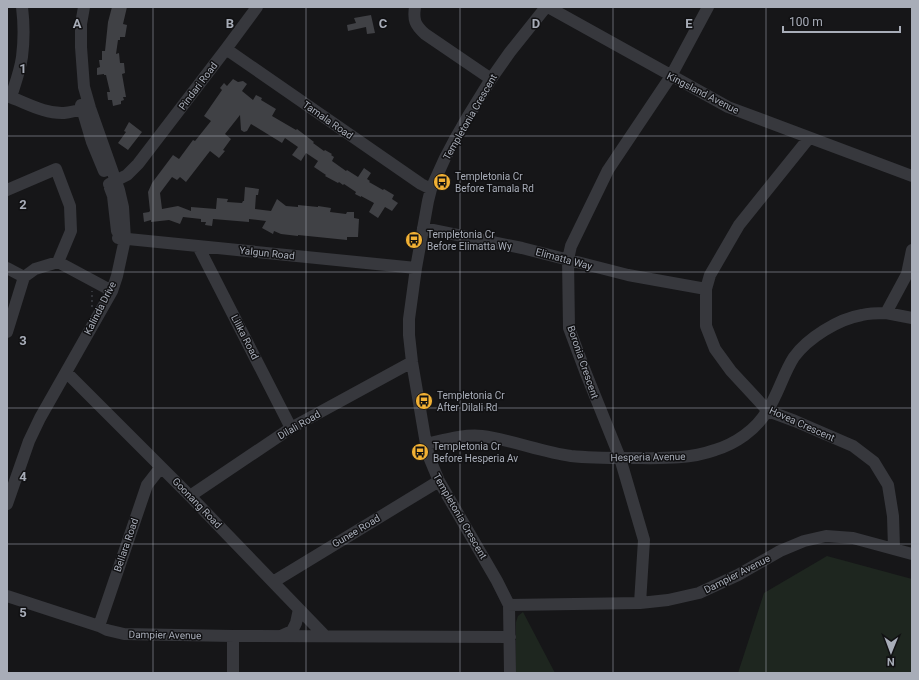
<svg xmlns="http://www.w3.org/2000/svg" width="919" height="680" font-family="Roboto,sans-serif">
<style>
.green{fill:#1e261f}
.building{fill:#404145}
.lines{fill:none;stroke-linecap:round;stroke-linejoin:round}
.path{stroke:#3d3f44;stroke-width:1.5;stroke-dasharray:2 3;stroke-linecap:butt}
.minor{stroke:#37383d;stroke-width:12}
.grid{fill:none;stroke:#a8adb8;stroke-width:1;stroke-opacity:0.55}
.labels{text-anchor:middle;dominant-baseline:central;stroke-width:3;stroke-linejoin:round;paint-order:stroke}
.street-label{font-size:10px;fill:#a8adb8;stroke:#111113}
.poi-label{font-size:10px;fill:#a8adb8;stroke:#111113;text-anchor:start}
.grid-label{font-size:13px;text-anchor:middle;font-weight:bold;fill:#a8adb8;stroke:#111113;stroke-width:3;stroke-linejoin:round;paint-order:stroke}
</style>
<rect width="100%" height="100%" fill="#161618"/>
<path class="green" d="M827 556 912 579V673H738L764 593Z
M523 612 555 673H516V622L518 616Z"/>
<path class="building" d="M112 7H127L123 24 127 25 125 37H120V40H118L116 54 119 53 120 63H124L125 73 122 74 126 97H123L124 100 121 101V104L113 106 112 100H108L107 92H110L106 75H104V74L97 75V68L100 67 99 60H102V51H105L108 22Z
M371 15 375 33 367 34 366 27 348 31 347 25 356 23 354 18Z
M233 79 238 82 243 81 247 84 242 91 253 100 256 95 262 98 261 100 276 109 272 116 296 130 297 129 314 142 313 143 324 151 325 150 332 154 331 155 334 157 332 161 346 171 347 170 358 177 364 168 371 173 367 179 370 181 369 182 383 190 384 189 394 195 392 199 398 203 392 211 385 207 378 218 369 212 374 203 361 196V197L355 194 356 192 344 184 343 185 339 182 338 183 325 176 326 175 314 167 318 161 306 153 301 161 292 155 298 147 285 138 282 143 251 124 247 131 244 132 241 130 240 115 225 134 231 139 223 150 225 151 219 158 210 151 186 182 180 177 177 180 172 177 160 193 162 209 178 206 191 211V207L216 209 217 198 228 199 227 202 242 203 243 201H244L245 187 259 189 258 195H256L255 209 271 211 277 199 286 206 298 207V205L318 207V206L331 208 330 212 346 214 347 212H354V218L359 219 358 237H347V240L298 235V236L281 234 274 231 273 234 262 228 266 221 249 219V222L213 219 212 226 205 225 206 222H201V219L183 217 180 224 169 220 151 222V220L144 222 143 213 149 212 150 211 148 192 152 183 173 155 179 159 193 140 195 141 211 121 204 116 222 90 220 88 224 83 227 86Z
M129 122 142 132 128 150 118 143 126 132 124 131Z"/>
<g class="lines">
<path class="path" d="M92 307V291"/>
<path class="minor" d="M415 7C413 20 415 25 425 34L491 79
M548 7 728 107 912 176
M226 49 421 184 431 189
M7 96C25 102 44 114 64 113 72 112 80 110 88 108
M11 97C15 84 20 71 22 57 24 41 24 23 22 7
M81 105 92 142 104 171
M809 138 739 225 710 275 706 289V326L715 349 731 371 768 411 795 421 853 446 874 462 888 485 893 516 894 548
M109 184 127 175 138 164 226 49 257 7
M110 188 113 196 117 231
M7 190 56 169 70 206 71 231 58 262
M423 228 522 248 628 275 706 289
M118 238 416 268
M198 246 291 428
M7 268 24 277
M886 313 912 318
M7 332 24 277 35 269 58 262 112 291
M66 372 190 496 325 636
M426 444C444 440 464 434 482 436 512 440 542 452 571 456 590 458 609 458 628 458 658 458 687 460 715 450 735 444 756 430 767 411 778 395 783 374 794 357 808 338 838 319 862 315 870 313 878 313 886 313L907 274 912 250
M190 496 291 428 412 362
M7 504 29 441 40 418 112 291 117 276 125 239 123 207 119 190 90 108 84 87 81 47V24L84 7
M273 582 439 481
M7 596 99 626 107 630 124 634 233 636 510 637
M640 603 644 540 620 458 585 371 569 328 568 259 571 246 608 170 671 76 708 7
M509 605 640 603 668 600 699 593 738 575 780 551 804 541 826 536 853 538 912 554
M99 626 147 485 161 467
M281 636 292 631 296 623 299 609
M233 673V636
M510 673 509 605 497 581 439 481 429 457 426 444 412 362 409 335V319L416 268 428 201 431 189 445 158 455 139 467 118 491 79 510 52 546 7"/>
</g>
<path class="grid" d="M153 7V673M306 7V673M460 7V673M613 7V673M766 7V673M7 136H912M7 272H912M7 408H912M7 544H912"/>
<defs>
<g id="bus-disc" transform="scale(0.9)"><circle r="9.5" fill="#f2b134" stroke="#111113"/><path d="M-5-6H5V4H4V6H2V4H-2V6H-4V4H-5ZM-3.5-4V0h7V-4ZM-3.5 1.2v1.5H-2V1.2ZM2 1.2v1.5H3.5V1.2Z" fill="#111"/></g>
</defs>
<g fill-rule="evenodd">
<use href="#bus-disc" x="442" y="182"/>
<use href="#bus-disc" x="414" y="240"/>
<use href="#bus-disc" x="424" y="401"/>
<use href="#bus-disc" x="420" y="452"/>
</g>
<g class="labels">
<g class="street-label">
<text transform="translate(198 86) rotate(-53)">Pindari Road</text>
<text transform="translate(703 93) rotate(27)">Kingsland Avenue</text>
<text transform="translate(470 117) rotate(-60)">Templetonia Crescent</text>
<text transform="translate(328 120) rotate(35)">Tamala Road</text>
<text transform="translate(267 253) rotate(6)">Yalgun Road</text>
<text transform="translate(564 259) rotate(15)">Elimatta Way</text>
<text transform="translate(100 308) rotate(-63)">Kalinda Drive</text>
<text transform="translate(245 337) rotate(63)">Lilika Road</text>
<text transform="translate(583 362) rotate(71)">Boronia Crescent</text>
<text transform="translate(802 424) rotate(24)">Hovea Crescent</text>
<text transform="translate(299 425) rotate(-30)">Dilali Road</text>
<text transform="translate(648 457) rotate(-1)">Hesperia Avenue</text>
<text transform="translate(197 503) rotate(46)">Goonang Road</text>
<text transform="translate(460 516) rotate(60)">Templetonia Crescent</text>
<text transform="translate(356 531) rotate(-31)">Gunee Road</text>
<text transform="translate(126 545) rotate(-71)">Bellara Road</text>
<text transform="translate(737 574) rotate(-27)">Dampier Avenue</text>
<text transform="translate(165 635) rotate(1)">Dampier Avenue</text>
</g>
<g class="poi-label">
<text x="455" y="176">Templetonia Cr<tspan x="455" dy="12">Before Tamala Rd</tspan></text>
<text x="427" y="234">Templetonia Cr<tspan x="427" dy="12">Before Elimatta Wy</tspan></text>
<text x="437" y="395">Templetonia Cr<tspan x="437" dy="12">After Dilali Rd</tspan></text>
<text x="433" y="446">Templetonia Cr<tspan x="433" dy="12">Before Hesperia Av</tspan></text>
</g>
</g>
<g class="grid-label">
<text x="77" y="28">A</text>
<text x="230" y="28">B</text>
<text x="383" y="28">C</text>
<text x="536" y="28">D</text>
<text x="689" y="28">E</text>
<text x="23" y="73">1</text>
<text x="23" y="209">2</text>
<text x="23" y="345">3</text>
<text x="23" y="481">4</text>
<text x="23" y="617">5</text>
</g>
<rect width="919" height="680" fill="none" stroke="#a8adb8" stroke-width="16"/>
<g transform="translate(891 652) rotate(181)" stroke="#111113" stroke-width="3" paint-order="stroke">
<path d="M0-3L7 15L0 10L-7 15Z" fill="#a8adb8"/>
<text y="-6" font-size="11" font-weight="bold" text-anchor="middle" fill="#a8adb8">N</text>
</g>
<path d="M783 26v6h117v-6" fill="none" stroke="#a8adb8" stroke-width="2"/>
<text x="789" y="26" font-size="12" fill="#a8adb8" stroke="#111113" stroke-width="3" paint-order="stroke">100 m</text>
</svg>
